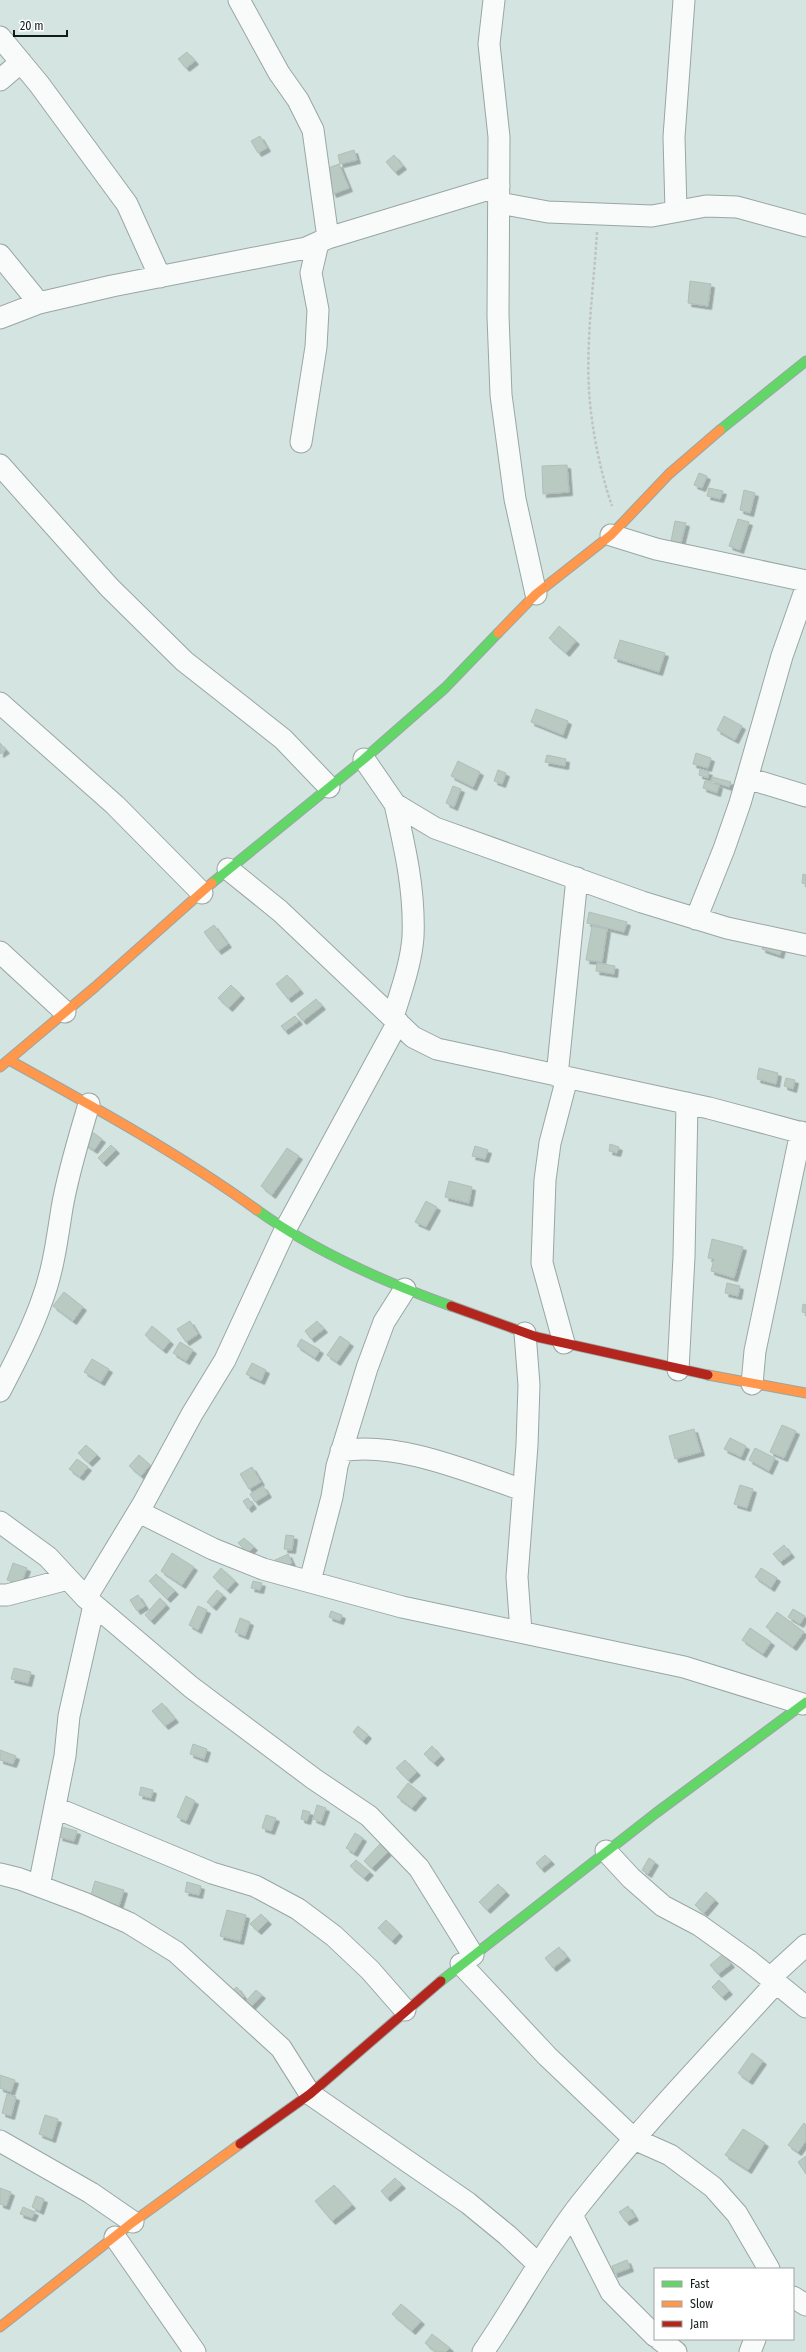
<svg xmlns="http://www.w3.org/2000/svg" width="806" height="2352" font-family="'Fira Sans Condensed',sans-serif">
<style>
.building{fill:#b8cac2;stroke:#b1beb9;filter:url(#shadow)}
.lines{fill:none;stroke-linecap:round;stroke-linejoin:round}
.street-casing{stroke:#99a6a4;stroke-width:23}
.fast-casing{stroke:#99a6a4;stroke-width:11}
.slow-casing{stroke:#99a6a4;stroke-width:11}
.jam-casing{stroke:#99a6a4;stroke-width:11}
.path{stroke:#bfc4c3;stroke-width:2.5;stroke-dasharray:3 2;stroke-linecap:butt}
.street{stroke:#f8fbfa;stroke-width:21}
.fast{stroke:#63d668;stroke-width:9}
.slow{stroke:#ff974d;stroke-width:9}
.jam{stroke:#b3261e;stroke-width:9}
</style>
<defs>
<filter id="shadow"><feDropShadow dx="3.5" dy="3.5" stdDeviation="0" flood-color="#0004"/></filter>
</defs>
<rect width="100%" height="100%" fill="#d3e4e1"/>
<path class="building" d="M187 52 195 61 186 68 178 59Z
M260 136 267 148 258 153 251 141Z
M354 150 357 160 340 164 338 155Z
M394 155 403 166 395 172 386 162Z
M339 164 349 188 333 194 323 170Z
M690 281 711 284 708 306 688 303Z
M567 465 569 492 543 494 542 466Z
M699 473 707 476 702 488 694 485Z
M709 488 723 491 720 499 707 496Z
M744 490 755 493 750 513 740 510Z
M738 519 749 522 740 550 729 546Z
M675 521 686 523 681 543 671 541Z
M559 626 576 641 566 653 549 638Z
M620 640 665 653 659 672 614 658Z
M536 709 568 721 563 735 531 722Z
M724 716 742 726 735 740 717 730Z
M0 743 6 750 0 754Z
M696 753 711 758 708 768 693 764Z
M547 755 566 759 565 766 545 762Z
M458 761 480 772 473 787 451 776Z
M700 769 709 772 708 778 699 775Z
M498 770 506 773 502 784 494 781Z
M712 777 731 782 729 787 711 781Z
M705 781 719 785 717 793 703 788Z
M453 786 461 789 454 807 446 803Z
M803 874 806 875V884L802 883Z
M589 912 627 922 624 932 587 923Z
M214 925 228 944 218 951 204 932Z
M592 926 607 929 602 962 586 960Z
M765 939 783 944 780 955 762 949Z
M597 963 615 966 614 974 596 971Z
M287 975 300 990 288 999 276 984Z
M231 985 241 995 229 1008 218 998Z
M316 999 322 1006 303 1021 297 1014Z
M295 1016 299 1021 285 1031 281 1026Z
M759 1068 778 1073 776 1084 757 1079Z
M786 1078 795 1080 793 1089 784 1086Z
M91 1131 102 1139 94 1150 82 1142Z
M610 1144 619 1147 617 1153 609 1151Z
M111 1145 116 1150 103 1163 98 1158Z
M475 1146 488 1150 485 1159 472 1156Z
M287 1148 299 1156 272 1195 261 1186Z
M449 1181 472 1187 469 1203 445 1197Z
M426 1201 437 1207 426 1227 415 1222Z
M712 1239 743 1247 734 1278 711 1271 714 1259 708 1258Z
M727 1283 740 1286 738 1296 725 1293Z
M64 1292 83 1307 73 1321 53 1306Z
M803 1304 806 1305V1313L802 1312Z
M190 1321 198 1334 186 1342 177 1329Z
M317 1321 324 1329 311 1339 305 1331Z
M152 1326 170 1341 163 1350 145 1335Z
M340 1336 350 1343 337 1362 327 1355Z
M301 1339 320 1350 315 1358 297 1346Z
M180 1342 193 1350 186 1361 173 1353Z
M92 1359 109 1369 101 1382 84 1372Z
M252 1363 266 1370 261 1381 246 1374Z
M782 1425 796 1431 784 1458 770 1452Z
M694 1429 701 1452 675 1459 669 1436Z
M730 1438 746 1446 741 1457 724 1449Z
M86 1445 97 1455 89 1463 78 1453Z
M755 1448 775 1458 769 1471 749 1460Z
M139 1455 150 1465 141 1476 129 1466Z
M77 1459 88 1467 80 1477 69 1469Z
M252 1467 261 1482 249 1489 240 1474Z
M740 1485 753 1489 747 1508 734 1504Z
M263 1486 268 1494 255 1502 250 1494Z
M248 1498 253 1505 248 1509 243 1501Z
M286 1535 294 1536 292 1550 284 1549Z
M244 1538 254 1547 248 1553 238 1543Z
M784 1545 791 1554 780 1562 773 1554Z
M172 1553 194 1567 182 1585 161 1571Z
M288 1554 292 1563 278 1569 273 1561Z
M13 1563 27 1568 21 1584 7 1580Z
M221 1568 235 1581 227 1590 213 1577Z
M761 1568 777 1578 771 1588 755 1577Z
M156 1574 175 1591 167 1599 149 1581Z
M253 1581 262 1583 260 1590 251 1588Z
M217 1590 223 1595 213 1607 207 1602Z
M138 1595 145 1606 137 1611 130 1600Z
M160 1598 166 1605 151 1621 145 1615Z
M198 1606 207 1610 198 1630 189 1625Z
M793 1609 805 1616 800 1624 788 1617Z
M331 1611 342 1615 340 1621 329 1617Z
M777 1612 804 1632 793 1647 766 1627Z
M240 1618 250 1622 245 1636 235 1632Z
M750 1628 771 1642 763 1654 742 1640Z
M14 1668 31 1672 28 1683 11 1679Z
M162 1703 175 1719 165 1726 152 1711Z
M358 1726 368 1735 363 1741 353 1732Z
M193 1744 207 1749 204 1759 190 1754Z
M432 1746 441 1756 434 1763 424 1754Z
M0 1750 16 1756 13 1764 0 1760Z
M405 1760 417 1772 408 1780 396 1768Z
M408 1783 423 1795 412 1808 397 1797Z
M141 1787 153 1790 151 1798 139 1795Z
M186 1796 195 1801 186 1821 177 1817Z
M317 1805 326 1808 321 1822 313 1819Z
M303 1810 310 1812 307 1821 301 1819Z
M266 1815 276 1818 271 1831 262 1828Z
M62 1827 77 1831 74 1841 59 1837Z
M355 1833 363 1838 354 1853 346 1848Z
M380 1844 388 1852 372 1868 364 1861Z
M545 1855 551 1861 541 1869 536 1863Z
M649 1858 655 1862 648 1874 642 1870Z
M356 1860 370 1872 364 1878 350 1866Z
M95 1881 124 1890 119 1906 90 1898Z
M187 1882 201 1886 199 1895 185 1892Z
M498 1884 506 1892 487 1910 479 1902Z
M706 1892 715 1900 704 1913 695 1905Z
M227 1910 246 1915 240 1941 220 1936Z
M261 1914 268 1921 258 1931 250 1924Z
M386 1920 399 1933 392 1941 378 1928Z
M559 1947 567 1957 553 1968 545 1958Z
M723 1954 731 1964 718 1974 710 1965Z
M719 1980 729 1991 722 1997 712 1987Z
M237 1987 244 1997 238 2001 230 1992Z
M256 1990 262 1995 251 2007 245 2002Z
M752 2053 763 2061 749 2081 738 2073Z
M0 2075 15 2080 11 2092 0 2088Z
M7 2094 16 2097 11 2116 2 2113Z
M45 2115 58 2119 52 2139 39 2134Z
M804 2123 806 2125V2141L798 2152 788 2145Z
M743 2129 765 2143 748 2170 725 2155Z
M806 2156V2174L798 2162Z
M395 2178 402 2185 387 2198 381 2191Z
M334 2185 352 2205 332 2221 315 2201Z
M0 2188 11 2192 6 2206 0 2204Z
M36 2196 44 2199 40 2211 32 2207Z
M628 2206 635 2217 626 2222 619 2212Z
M23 2207 35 2212 32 2218 20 2214Z
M627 2260 630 2268 614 2274 612 2266Z
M401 2304 421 2321 412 2331 392 2314Z
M432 2334 450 2348 446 2352H436L425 2343Z"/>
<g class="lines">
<g class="street-casing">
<path id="street" d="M239 0 279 73 298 100 313 130 328 238
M494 0 489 44 499 137 498 316 501 395 515 499 536 594
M0 37 39 84 127 204 160 277
M0 80 21 62
M499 203 548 212 652 216 706 206 737 207 806 226
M676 210 674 137 684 0
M0 255 39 303
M0 318 39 303 112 286 306 248 328 238 499 186
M301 442 316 347 318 310 311 273 318 243
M0 465 109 587 184 661 283 739 329 787
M611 535 656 549 806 581
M0 703 115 805 202 893
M364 759 395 804 435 828 642 902 727 928 806 945
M747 778 806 796
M228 869 280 911 413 1037 437 1049 709 1108 806 1134
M696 919 724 849 740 803 782 656 806 588
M0 952 65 1012
M393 1017C401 991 411 964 413 937 415 891 405 848 395 804
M557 1076 577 878
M564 1343 542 1263 545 1180 550 1143 567 1078
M678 1370 684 1257 687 1103
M752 1384 755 1351 801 1132
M0 1391C15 1362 30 1334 41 1303 53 1272 57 1240 62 1208 68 1173 79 1138 89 1104
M341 1451C398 1441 469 1472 523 1490
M139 1512 213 1549 263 1569 402 1607 684 1667 803 1704
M0 1522 48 1557 86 1598 191 1687 314 1779 369 1816 419 1868 473 1955
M310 1581 332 1497 337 1466 367 1368 384 1322 405 1289
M0 1595H7L68 1579
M86 1598 143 1504 192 1414 225 1360 285 1230 398 1022
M521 1632 517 1577 527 1445 529 1385 525 1333
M56 1808 212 1873 255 1886 298 1909 334 1936 370 1970 405 2010
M606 1851 631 1878 663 1906 699 1925 748 1960 806 2007
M0 1874 20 1879 84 1903 129 1923 176 1952 281 2048 310 2094 468 2203 507 2235 538 2264
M39 1886 65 1756 69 1716 94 1605
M461 1964 547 2056 634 2139 670 2155 713 2187 737 2214 769 2269
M770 1978 806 1945
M0 2141 91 2193 133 2222
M572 2215 611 2292 655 2336
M115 2237 195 2352
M793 2297 806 2305
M659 2339 676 2352
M483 2352C517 2303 544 2250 581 2203 642 2126 710 2055 776 1983
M750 2352 755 2339"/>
</g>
<g class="fast-casing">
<path id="fast" d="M720 430 806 361
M212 883 364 759 445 688 498 633
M257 1210C315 1252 384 1282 451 1306
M441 1981 656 1813 806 1702"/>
</g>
<g class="slow-casing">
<path id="slow" d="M498 633 536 594 611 535 669 474 720 430
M9 1060C94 1107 178 1153 257 1210
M0 1067 95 987 212 883
M708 1375 806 1393
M0 2327 133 2222 240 2144"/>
</g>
<g class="jam-casing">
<path id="jam" d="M451 1306 537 1337 708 1375
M240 2144 310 2094 441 1981"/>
</g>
<path class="path" d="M597 232C594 284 586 337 589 390 591 426 600 471 612 506"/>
<use href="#street" class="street"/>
<use href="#fast" class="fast"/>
<use href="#slow" class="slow"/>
<use href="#jam" class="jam"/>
</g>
<rect x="654" y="2268" width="140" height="72" fill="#ffffff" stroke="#a0a4a3"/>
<rect x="662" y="2281" width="20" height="6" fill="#63d668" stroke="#a0a4a3"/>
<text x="690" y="2288" font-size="12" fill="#111c1a">Fast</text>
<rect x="662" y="2301" width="20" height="6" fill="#ff974d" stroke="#a0a4a3"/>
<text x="690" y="2308" font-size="12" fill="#111c1a">Slow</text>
<rect x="662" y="2321" width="20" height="6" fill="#b3261e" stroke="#a0a4a3"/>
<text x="690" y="2328" font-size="12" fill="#111c1a">Jam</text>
<path d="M14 30v6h53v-6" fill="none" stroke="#111c1a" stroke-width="2"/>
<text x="20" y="30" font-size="12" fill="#111c1a" stroke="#ffffff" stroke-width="3" paint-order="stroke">20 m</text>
</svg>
